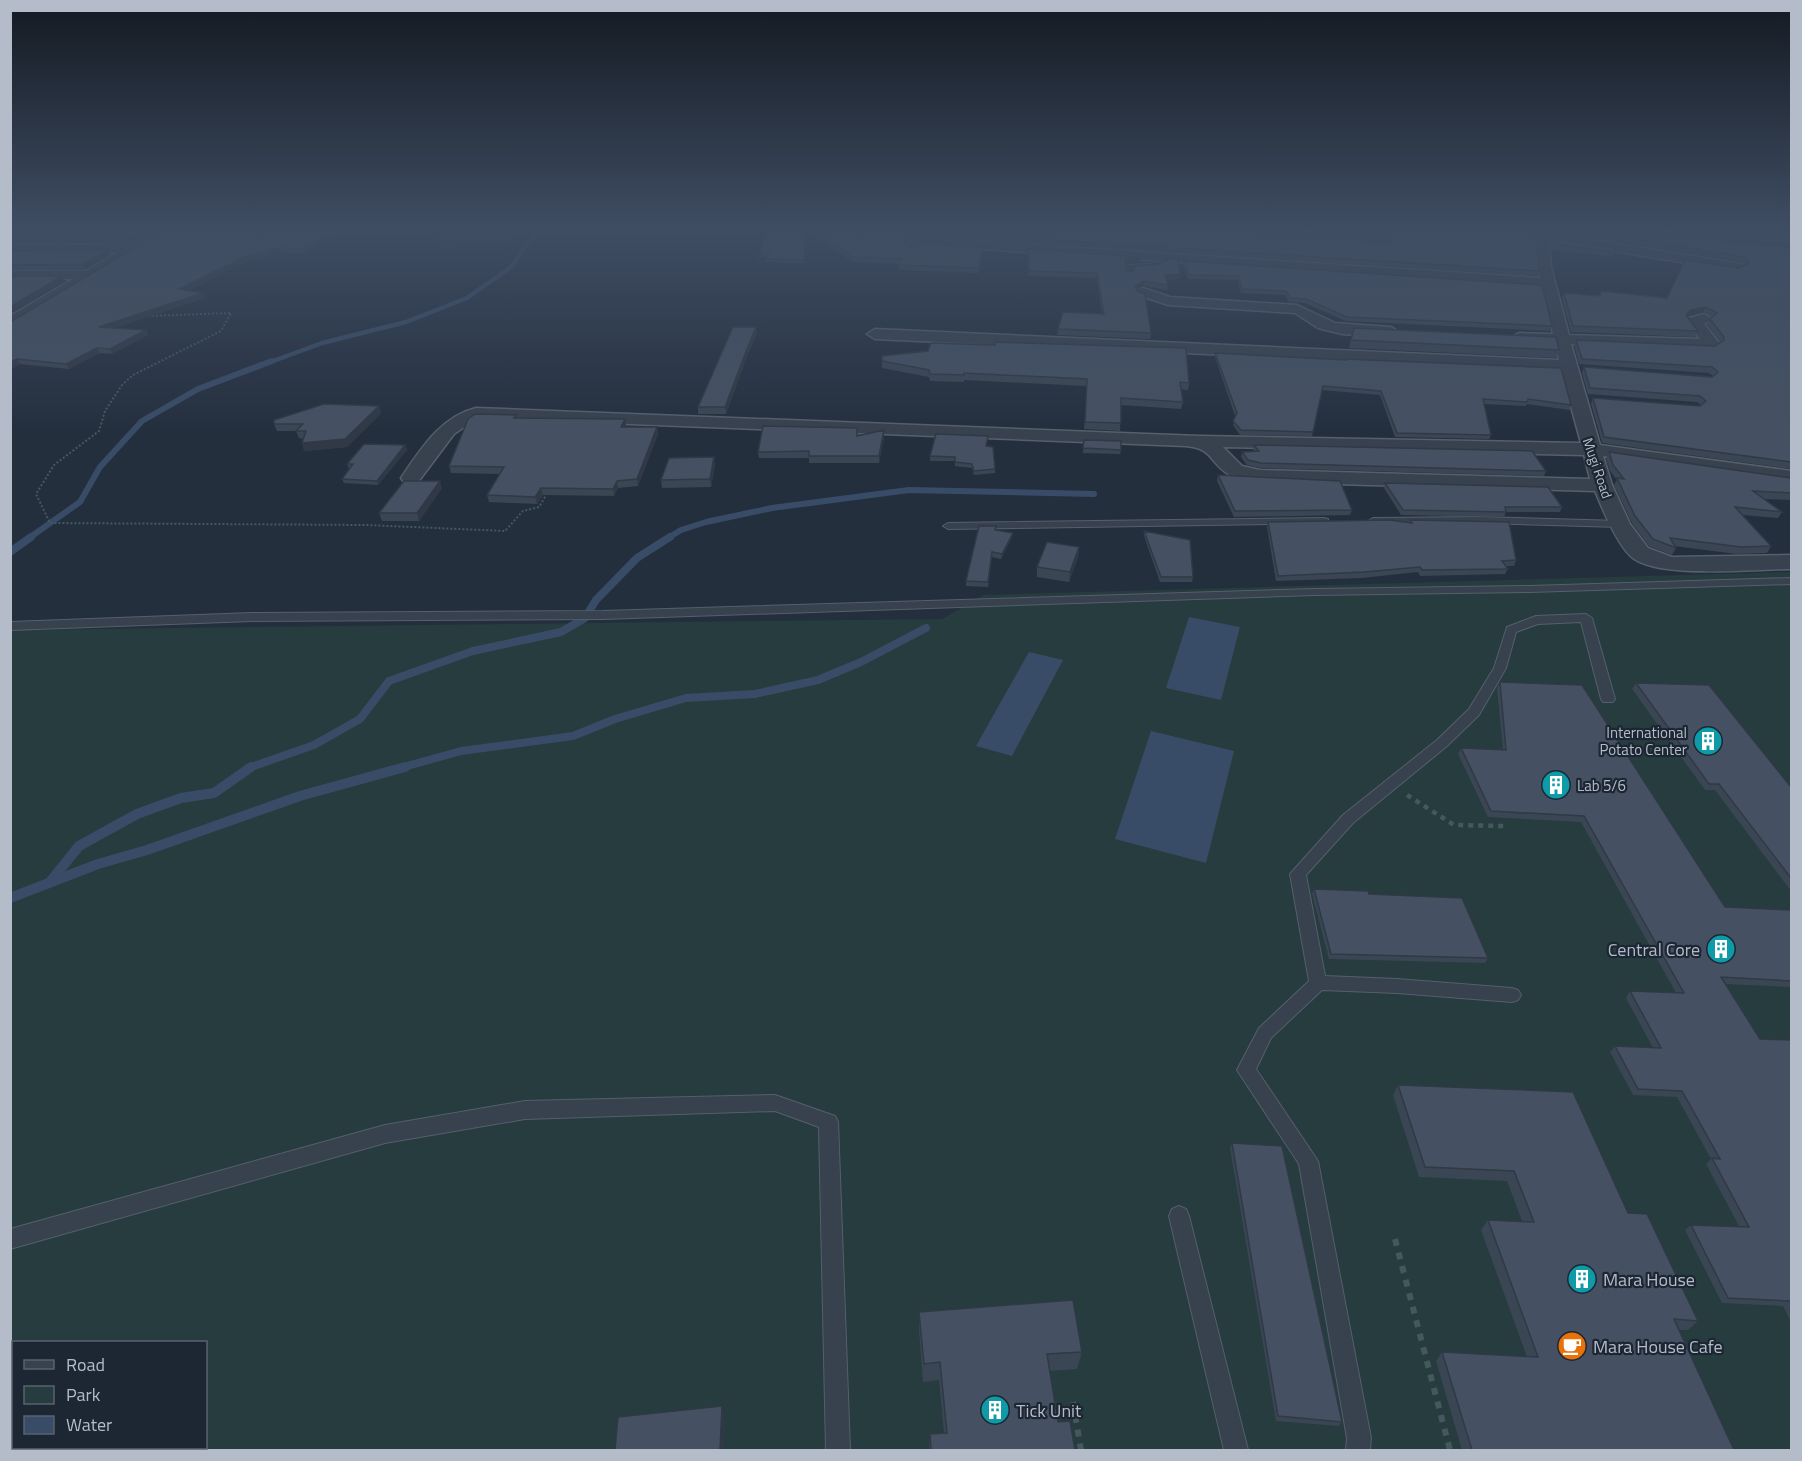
<svg xmlns="http://www.w3.org/2000/svg" width="1802" height="1461" font-family="'Titillium Web',sans-serif">
<style>
.green{fill:#263c3f;fill-rule:evenodd}
.water{fill:#394c67}
.lines{fill:none;stroke-linecap:round;stroke-linejoin:round}
.stream-far3{stroke:#394c67;stroke-width:4.5}
.stream-far2{stroke:#394c67;stroke-width:6}
.stream-far1{stroke:#394c67;stroke-width:8}
.stream{stroke:#394c67;stroke-width:10}
.service-casing{stroke:#565f6c;stroke-width:2}
.minor-casing{stroke:#565f6c;stroke-width:3}
.path-far2{stroke:#44595c;stroke-width:2;stroke-dasharray:2 2;stroke-linecap:butt}
.path-far1{stroke:#44595c;stroke-width:4.5;stroke-dasharray:5 5;stroke-linecap:butt}
.path{stroke:#44595c;stroke-width:6;stroke-dasharray:7 7;stroke-linecap:butt}
.service{fill:#38414e;fill-rule:evenodd}
.minor{fill:#38414e;fill-rule:evenodd}
.wall{fill:#3b4654}
.shaded-wall{fill:#303945}
.building{fill:#455162;stroke:#303945;stroke-width:1.5}
.labels{text-anchor:middle;dominant-baseline:central;stroke-width:4.5;stroke-linejoin:round;paint-order:stroke}
.far-street-label{font-size:14px;fill:#b4bcc9;stroke:#1d2633}
.poi-label{font-size:15px;fill:#b4bcc9;stroke:#1d2633;text-anchor:end}
.near-poi-label{font-size:18px;fill:#b4bcc9;stroke:#1d2633;text-anchor:start}
</style>
<rect width="100%" height="100%" fill="#242f3e"/>
<path class="green" d="M451 228H553L490 244 443 249 429 234Z
M1791 572V1450H11L10 630 942 619 984 595ZM14 1342H206V1448H14Z"/>
<path class="water" d="M1189 617 1240 627 1221 700 1166 688Z
M1029 652 1063 660 1012 756 976 746Z
M1151 731 1234 751 1206 863 1115 839Z"/>
<g class="lines">
<path class="stream-far3" d="M268 363 322 343 406 322 467 298 511 267 526 245 546 228"/>
<path class="stream-far2" d="M29 538 80 502 100 467 142 421 198 389 272 361
M668 538 681 530 706 522 772 508 909 490 1094 494"/>
<path class="stream-far1" d="M10 552 31 537
M248 768 314 745 360 719 389 681 473 651 561 632 585 618 596 600 637 558 670 537
M400 768 461 751 573 736 615 719 686 698 755 694 818 680 861 662 926 628"/>
<path class="stream" d="M50 882 79 846 137 814 181 798 214 793 251 767
M10 898 98 864 147 850 300 796 405 767"/>
<g class="service-casing">
<path id="service" d="M1153 264 1155 267 1133 268 1132 275 1127 274V265Z
M1482 517 1620 521 1625 524 1620 527 1482 523 1373 524 1368 521 1373 518Z
M1324 518 1328 519V523L948 529 943 526 948 523Z
M1792 578V584L1530 592 1314 595 603 619 252 621 10 630V622L252 613 603 611 1314 589 1530 586Z
M1586 614 1592 618 1615 699 1613 702H1603L1601 699 1581 622 1538 624 1516 632 1506 668 1479 715 1447 746 1353 823 1306 875 1325 976 1397 979 1512 988 1518 990 1521 995 1518 1000 1512 1002 1397 993 1322 990 1271 1038 1256 1069 1318 1161 1371 1438 1370 1450H1346L1347 1438 1299 1164 1237 1070 1259 1028 1309 981 1290 874 1343 815 1437 740 1469 709 1494 668 1507 627 1536 616Z
M775 1095 835 1116 838 1122 850 1450H826L819 1127 775 1111 525 1119 385 1143 10 1249V1229L385 1125 525 1101Z
M1179 1206 1186 1209 1189 1216 1248 1450H1224L1169 1216 1172 1209Z"/>
</g>
<g class="minor-casing">
<path id="minor" d="M158 228H173L10 327V316L73 279H10V271H86L118 252 10 253V245L131 244Z
M260 228H273L266 236 262 237 256 233Z
M1228 228H1274L1384 238 1390 242 1384 246 1234 232Z
M1540 228H1552L1550 233 1742 264 1744 267 1737 271 1549 241 1551 267 1569 335 1700 339 1686 321 1689 318 1704 314 1712 319 1704 324 1720 344 1712 349 1571 344 1600 445 1792 471V483L1603 456 1612 485 1630 524 1648 548 1672 557 1792 555V569C1755 569 1661 579 1633 558 1618 547 1602 508 1595 491L1260 482C1250 481 1237 480 1228 474 1208 461 1214 449 1186 446L477 418 454 434 418 482H404L401 478C421 449 440 417 476 408L1199 436 1581 443 1561 370 875 339 867 334 875 329 1559 360 1555 344 1519 343 1511 338 1519 333 1553 334 1542 287 920 245 918 250 913 251 906 247 910 238 915 237 1540 278 1536 237ZM1223 447 1584 455 1590 479 1260 470 1242 466Z
M1636 228 1792 243V251L1639 235 1633 231Z
M1143 288 1170 297 1297 305 1335 323 1391 327 1399 332 1391 337 1342 334 1318 328 1295 313 1168 305 1138 295 1136 292 1138 289Z"/>
</g>
<path class="path-far2" d="M148 316 231 313 221 331 133 375 122 385 105 411 99 431 54 465 36 494 50 523 366 525 505 531 523 511 539 507 548 492"/>
<path class="path-far1" d="M1407 795 1454 825 1504 826"/>
<path class="path" d="M1395 1239 1450 1450
M1073 1402 1081 1450"/>
<use href="#service" class="service"/>
<use href="#minor" class="minor"/>
</g>
<path class="wall" d="M10 228H154L130 242 10 243Z
M351 228 305 253 279 252 265 258 250 260 187 291 203 293 205 298 114 328 146 330 148 335 112 354 100 353 69 369 20 364 10 369V322L255 231 259 234Z
M795 228 792 230 806 234 804 263 766 262 767 257H762L758 260V257Z
M870 228 1235 230 1385 243 1390 240 1384 236 1298 228H1539L1536 233 1539 271 1538 276 910 236 906 244 912 248 982 251 979 273 899 270V264L853 262 813 235V230L868 232Z
M1552 228H1634L1641 233 1791 247V469L1602 443 1591 404 1593 398 1700 406 1701 405 1697 402 1588 394 1582 373 1584 367 1712 377 1713 376 1709 373 1579 364 1574 345 1576 340 1715 346 1721 342 1707 325 1710 319 1712 317 1703 312 1688 316 1687 317 1698 331 1695 337 1571 332 1562 298 1564 293 1599 296 1601 291 1667 298 1739 268 1744 265 1742 262 1553 231Z
M1659 228H1791V241Z
M1553 238 1615 252 1613 257 1552 250 1551 244Z
M1028 249 1140 262 1125 264 1126 270 1132 272 1180 274 1179 279 1167 280 1168 285 1167 290 1144 286 1136 290 1151 333 1150 339 1057 335 1058 329 1102 314 1097 278 1028 276Z
M10 251 110 254 85 269H10Z
M1184 261 1552 326 1550 331 1346 321 1305 303 1289 302 1285 295 1241 293 1238 280 1188 279 1183 265Z
M1354 328 1559 350 1556 358 1349 348Z
M757 334 747 356 726 414H698V407Z
M1215 353 1571 405 1570 410 1527 404 1526 406 1484 404 1491 435 1489 439 1395 437 1380 395 1322 390 1312 436 1240 435 1233 425 1235 416 1215 357Z
M882 356 1189 383 1188 390 1181 389 1183 402 1181 409 1121 405 1120 431 1084 429 1087 386 964 380V382L930 381 929 377 882 368Z
M379 406 381 413 347 447 304 451 303 439 299 438 296 431H277L274 424Z
M516 415V418L625 419 626 427H657L658 434 638 486 618 488 614 496 543 495 537 504 489 502 487 495 500 474 451 473 449 466Z
M884 430V437L879 463H809V458H759L758 452 857 436Z
M1084 440 1121 450 1120 454 1083 453Z
M405 445 407 450 378 485 344 483 342 479 350 469H349L347 464Z
M1254 445 1546 471 1544 476 1260 468 1247 465 1241 457 1242 452 1254 451 1253 450Z
M987 446 995 469V473L974 475 972 468 955 466V461H930V456Z
M1609 452 1791 478V500L1763 499 1782 512 1778 518 1742 515 1771 546 1767 553 1737 554 1674 546 1676 548 1672 555 1649 546 1632 523 1614 485 1617 480 1610 471 1606 459Z
M714 457 715 466 711 487 662 488 661 480Z
M1218 475 1352 510 1350 515 1234 517 1217 481Z
M1385 483 1562 507 1560 512H1506L1504 517 1401 515 1384 488Z
M442 488 419 521H382L379 513Z
M1410 520 1516 560 1514 566H1505L1508 569 1505 574 1420 576 1418 572 1362 578 1276 581 1267 527 1268 522H1409Z
M995 530 1012 537 1001 559 992 557 988 587 966 586V581Z
M1144 531 1193 577 1192 582H1160L1144 536Z
M1079 547 1078 557 1069 582 1037 577V567Z
M1500 682 1725 907 1791 910V987L1725 984 1760 1039 1791 1040V1322L1783 1306 1722 1303 1685 1230 1691 1225 1739 1226 1706 1164 1711 1159 1677 1097 1633 1095 1610 1052 1615 1046 1653 1048 1626 998 1630 991 1676 993 1581 822 1488 817 1458 754 1461 748 1503 750 1497 688Z
M1636 683 1791 787V891L1715 790H1705L1632 689Z
M1314 889 1369 894 1488 958 1485 963 1329 959 1312 894Z
M1398 1085 1628 1213 1698 1321 1688 1330H1679L1734 1450H1462L1436 1361 1442 1352 1527 1357 1481 1230 1488 1220 1522 1221 1507 1181 1419 1177 1393 1095Z
M1232 1143 1342 1422 1339 1426 1276 1421 1230 1148Z
M919 1312 1082 1352 1077 1369 1049 1371 1058 1422 1075 1450H929L930 1434 944 1433 939 1380 923 1382 919 1330Z"/>
<path class="shaded-wall" d="M145 228H154L130 242 128 237Z
M342 228H351L305 253 303 249Z
M910 231V236L904 248V243Z
M278 247 279 252 265 258 250 260 181 294 179 289 249 255Z
M108 250 110 254 85 269 83 264Z
M762 253V257L758 260V257Z
M1141 257 1140 262 1124 265 1125 259Z
M1180 274 1179 279 1165 281V275Z
M62 276 65 281 10 313V307Z
M1144 281V286L1134 291 1135 286Z
M203 293 205 298 102 332 99 327Z
M1706 307 1703 312 1688 316 1684 321 1686 315 1691 310Z
M756 327 757 334 747 356 726 414 725 407 747 349Z
M146 330 148 335 112 354 110 349Z
M97 348 100 353 69 369 66 364Z
M17 359 20 364 10 369V362Z
M379 406 381 413 347 447 304 451 302 443Z
M625 419 626 426 622 434 621 427Z
M657 427 658 434 638 486 637 479Z
M884 430V437L879 463V456Z
M405 445 407 450 378 485 377 481Z
M714 457 715 466 711 487 710 479Z
M440 481 442 488 419 521 417 513Z
M617 481 618 488 614 496 613 489Z
M541 488 543 495 537 504 535 497Z
M1013 533 1012 537 1001 559 1002 554Z
M1079 547 1078 557 1069 582 1070 572Z
M722 1406 725 1419 724 1450H720Z"/>
<path class="building" d="M10 228H145L128 237 10 239Z
M168 228H253L252 229 259 234 266 233 269 228H342L303 249 278 247 264 253 249 255 179 289 203 293 99 327 146 330 110 349 97 348 66 364 17 359 10 362V322Z
M769 228H791L788 230 806 231 804 260 766 259 769 253H762L758 257Z
M870 228H1232L1235 230 1385 243 1393 238 1385 231 1351 228H1538L1536 231 1539 271 910 231 904 243 912 248 918 247 922 243 982 247 979 268 899 265 902 259 853 257 813 230 868 232Z
M1563 228H1634L1641 233 1791 247V462L1604 437 1593 398 1700 406 1706 401 1700 396 1590 388 1584 367 1712 377 1718 372 1712 367 1582 359 1576 340 1715 346 1724 340V337L1710 319 1717 313 1706 307 1691 310 1686 315 1698 331 1573 326 1564 293 1600 296 1601 291 1667 298 1685 260 1739 268 1749 263 1745 257Z
M1709 228H1791V236Z
M1553 238 1615 248V252L1554 244Z
M1028 249 1141 257 1125 259 1126 270 1132 272 1135 266 1158 264 1169 259H1178L1180 274 1165 275 1168 285 1144 281 1135 286 1137 291 1145 294 1151 333 1058 329 1063 312 1104 314 1097 273 1029 271Z
M108 250 83 264 10 265V251Z
M1184 261 1542 285 1552 326 1347 317 1306 299 1290 298 1286 291 1242 289 1239 276 1189 275Z
M10 276H62L10 307Z
M733 327H756L747 349 725 407H698Z
M1354 328 1556 337 1559 350 1351 340Z
M995 342 1186 348 1189 383 1180 382 1183 402 1121 398V423L1085 422 1087 379 964 373V375L930 374 929 370 882 361V356L928 351 931 343 995 345Z
M1215 353 1346 360V359L1561 368 1571 405 1528 399 1527 402 1483 399 1491 435 1397 433 1381 391 1323 386 1313 432 1241 430 1233 421 1237 413Z
M324 404 379 406 345 439 302 443 306 431H296L303 424H274V420Z
M475 414 516 415 514 418 625 419 621 427H657L637 479 617 481 613 489 541 488 535 497 487 495 504 467 449 466 468 419Z
M763 426 857 428V436L884 430 879 456H809V451L758 452Z
M936 434 988 436 986 446 993 447 995 469 974 471 972 464 955 462V457L930 456Z
M1084 440 1121 441V450L1083 448Z
M364 444 405 445 377 481 342 479 353 464H347Z
M1254 445 1532 451 1546 471 1261 463 1248 460 1242 452 1259 451Z
M1609 452 1791 478V493L1753 491 1782 512 1735 507 1771 546 1741 547 1670 538 1676 548 1653 539 1635 516 1617 478 1624 479 1613 465Z
M714 457 710 479 661 480 669 458Z
M1218 475 1340 481 1352 510 1235 511Z
M404 481H440L417 513H379Z
M1385 483 1548 487 1562 507H1505L1506 512 1403 510Z
M1390 520 1412 523 1410 520 1509 522 1516 560 1502 561 1508 569 1422 570 1420 567 1364 572 1278 576 1268 522Z
M979 526H996L995 530 1013 533 1002 554 992 552 988 582 966 581Z
M1144 531 1190 540 1193 577H1161Z
M1047 542 1079 547 1070 572 1037 567Z
M1500 682 1582 685 1725 907 1791 910V981L1721 977 1760 1039 1791 1040V1304L1790 1301 1728 1298 1691 1225 1749 1227 1712 1158 1720 1159 1682 1091 1638 1089 1615 1046 1661 1048 1630 991 1684 993 1584 816 1491 811 1461 748 1506 750Z
M1636 683 1709 685 1791 787V878L1719 784H1709Z
M1314 889 1368 891 1369 894 1462 898 1488 958 1331 954Z
M1398 1085 1573 1092 1628 1213 1647 1214 1698 1321 1674 1319 1734 1450H1472L1442 1352 1538 1357 1488 1220 1534 1222 1514 1171 1425 1167Z
M1232 1143 1282 1146 1342 1422 1278 1416Z
M1073 1300 1082 1352 1047 1354 1058 1422 1070 1421 1075 1450H931L930 1434 947 1433 940 1362 924 1364 919 1312Z
M722 1406 720 1450H615L618 1417Z"/>
<linearGradient id="sky" x2="0" y2="1"><stop stop-color="#141a22"/><stop offset="0.53" stop-color="#3f4d63"/><stop offset="1" stop-color="#3f4d63" stop-opacity="0"/></linearGradient>
<rect width="1802" height="432" fill="url(#sky)"/>
<defs>
<g id="building-disc" transform="scale(1.5)"><circle r="9.5" fill="#0f9aa8" stroke="#1d2633"/><path d="M-4-6H4V6H1V3H-1V6H-4ZM-2.5-4.3h1.7v1.8h-1.7ZM.8-4.3h1.7v1.8H.8ZM-2.5-1h1.7V.8h-1.7ZM.8-1h1.7V.8H.8Z" fill="#fff"/></g>
<g id="cafe-disc" transform="scale(1.5)"><circle r="9.5" fill="#e8710a" stroke="#1d2633"/><path d="M-5.5-4.5H6V0H3Q3 3.5 0 3.5H-2.5Q-5.5 3.5-5.5 0ZM3-3.2v2h1.7v-2ZM-6 4.5H4V6H-6Z" fill="#fff"/></g>
</defs>
<g fill-rule="evenodd">
<use href="#building-disc" x="1708" y="741"/>
<use href="#building-disc" x="1556" y="785"/>
<use href="#building-disc" x="1721" y="949"/>
<use href="#building-disc" x="1582" y="1279"/>
<use href="#cafe-disc" x="1572" y="1346"/>
<use href="#building-disc" x="995" y="1410"/>
</g>
<g class="labels">
<g class="far-street-label">
<text transform="translate(1598 468) rotate(71)">Mugi Road</text>
</g>
<g class="poi-label">
<text x="1687" y="732">International<tspan x="1687" dy="17">Potato Center</tspan></text>
<text x="1577" y="785" text-anchor="start">Lab 5/6</text>
</g>
<g class="near-poi-label">
<text x="1700" y="949" text-anchor="end">Central Core</text>
<text x="1603" y="1279">Mara House</text>
<text x="1593" y="1346">Mara House Cafe</text>
<text x="1016" y="1410">Tick Unit</text>
</g>
</g>
<rect width="1802" height="1461" fill="none" stroke="#b4bcc9" stroke-width="24"/>
<rect x="12" y="1341" width="195" height="108" fill="#1d2633" stroke="#59626f" stroke-width="1.5"/>
<rect x="24" y="1360" width="30" height="9" fill="#38414e" stroke="#59626f" stroke-width="1.5"/>
<text x="66" y="1371" font-size="18" fill="#b4bcc9">Road</text>
<rect x="24" y="1386" width="30" height="18" fill="#263c3f" stroke="#59626f" stroke-width="1.5"/>
<text x="66" y="1401" font-size="18" fill="#b4bcc9">Park</text>
<rect x="24" y="1416" width="30" height="18" fill="#394c67" stroke="#59626f" stroke-width="1.5"/>
<text x="66" y="1431" font-size="18" fill="#b4bcc9">Water</text>
</svg>
